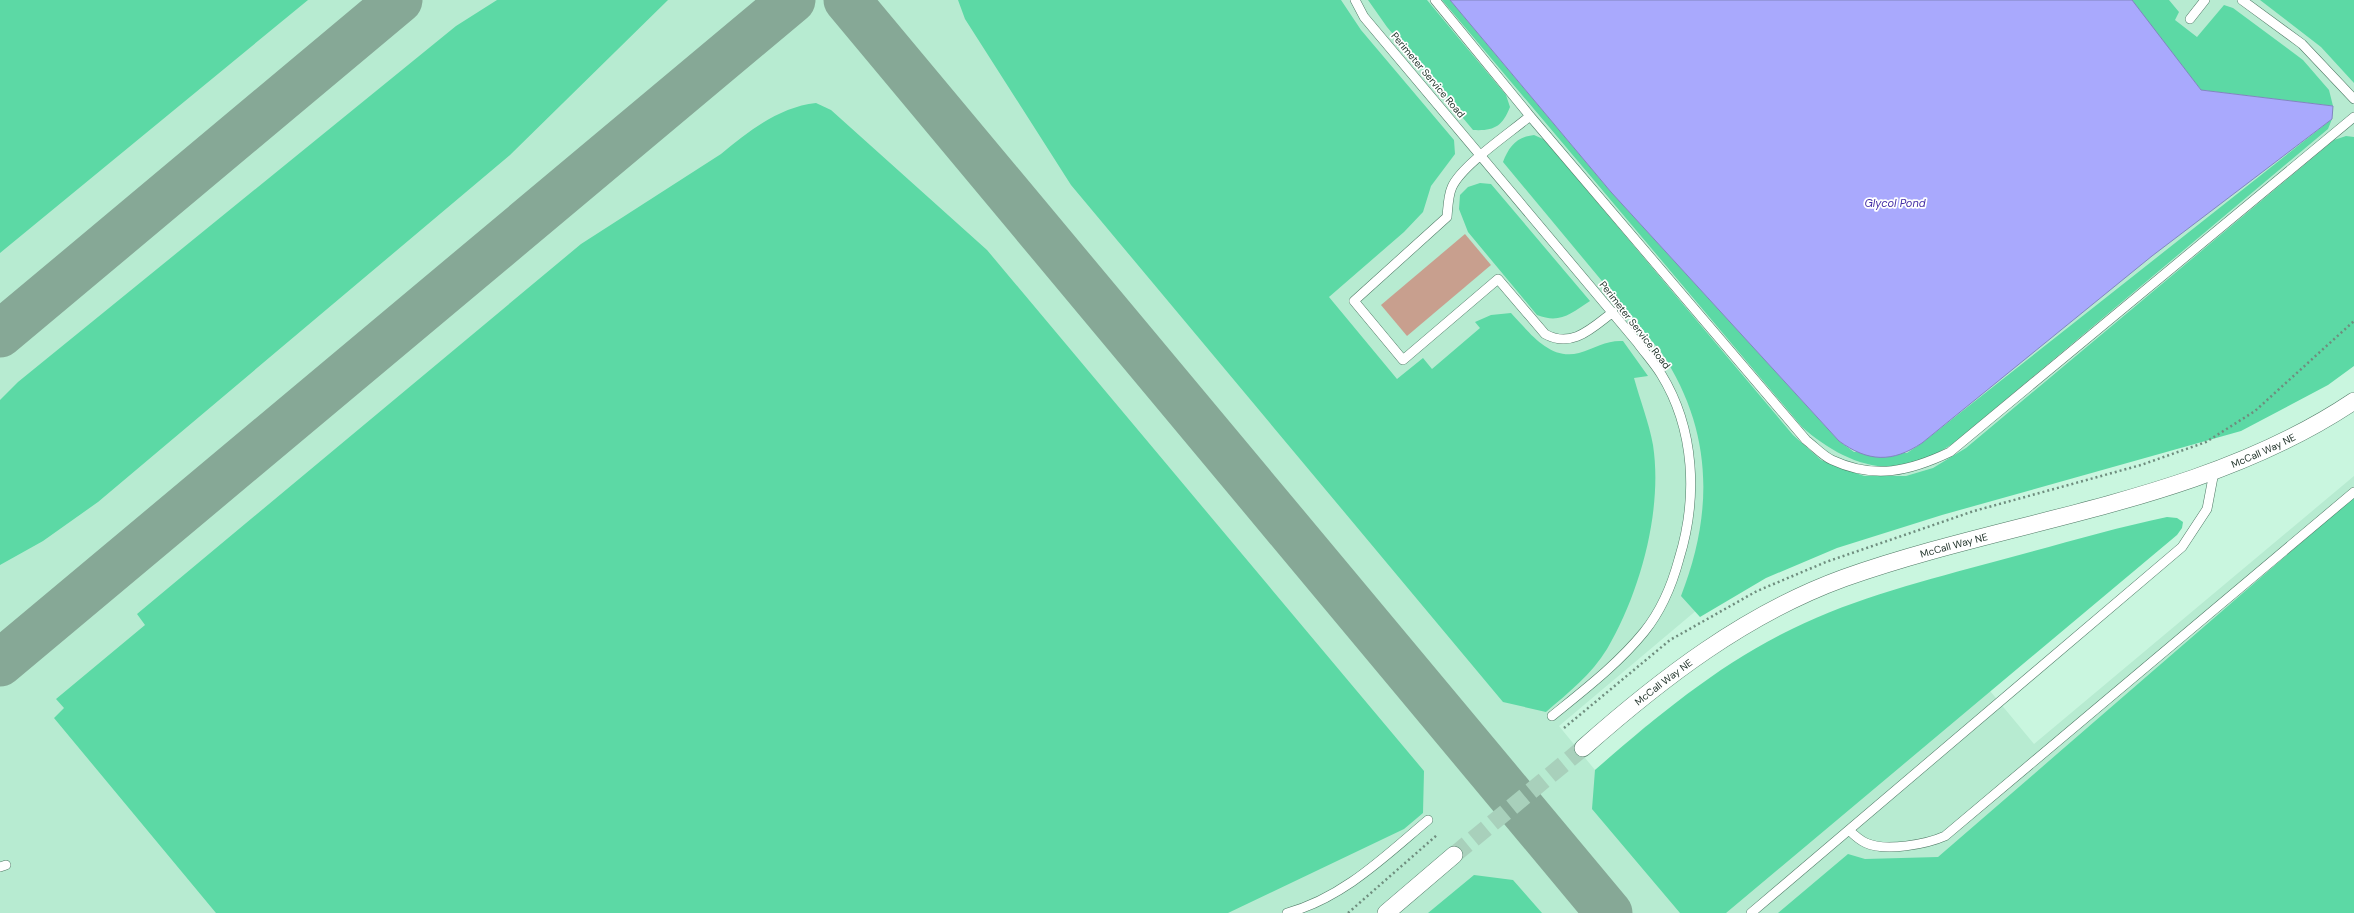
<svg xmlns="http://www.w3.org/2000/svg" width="2354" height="913" font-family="'DM Sans',sans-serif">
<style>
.built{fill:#b7ebd1}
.green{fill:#5cd9a5}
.water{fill:#a9a9fd;stroke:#8186bf}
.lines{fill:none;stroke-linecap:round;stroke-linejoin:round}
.taxiway{stroke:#86a896;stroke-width:47}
.building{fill:#c89f8e}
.street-tunnel{stroke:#a8d0bb;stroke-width:17;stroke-dasharray:17 8;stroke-linecap:butt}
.lane-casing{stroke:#507a66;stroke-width:10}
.street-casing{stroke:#507a66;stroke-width:18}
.path{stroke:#6f8d7e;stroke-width:2.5;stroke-dasharray:2 3;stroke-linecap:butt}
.lane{stroke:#fff;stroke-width:9}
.street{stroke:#fff;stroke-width:17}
.labels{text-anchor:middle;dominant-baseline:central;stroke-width:3.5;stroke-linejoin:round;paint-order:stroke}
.street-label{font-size:10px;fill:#24362d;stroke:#fff}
.water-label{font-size:11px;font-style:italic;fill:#442fa5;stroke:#fff}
</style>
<rect width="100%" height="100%" fill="#c9f6df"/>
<path class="built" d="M0 0H2354V153L1928 482 1843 487 1559 726 1595 770 1646 726 1927 615 2034 744 2354 476V913H0Z"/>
<path class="green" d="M0 0H308L0 253Z
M497 0H668L510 155 98 502 43 541 0 565V400L18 382 456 26Z
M958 0H1341L1361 30 1454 140 1455 154 1431 186 1423 212 1404 232 1329 297 1397 379 1423 358 1432 369 1480 328 1475 322 1491 315 1511 313C1529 332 1550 361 1579 353 1595 348 1607 340 1623 341L1648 376 1634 378C1640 400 1649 423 1653 445 1663 510 1640 593 1607 649 1592 674 1568 693 1546 712L1503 702 1071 185 965 19Z
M1368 0H1427L1506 95 1510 107C1502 127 1494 131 1473 130L1387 27Z
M1442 0H1450L1611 192 1839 441 1854 452 1907 453 1922 443 2332 119 2328 129 1954 443C1945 448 1937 454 1927 458 1882 480 1836 457 1802 427Z
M2131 0H2169L2179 12 2175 20 2197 37 2224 5 2233 8 2303 60 2329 90 2333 106 2201 90Z
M2260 0H2354V83L2321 47Z
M816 103 831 110 987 250 1424 771 1423 813 1404 829 1228 913H216L54 718 64 708 56 699 145 625 137 614 581 244 721 154C749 131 779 107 816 103Z
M1534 135 1543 139 1549 145 1793 435 1821 460 1864 476H1906L1933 468 1966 448 2334 140 2346 136 2354 137V366L2328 385 2241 431 1942 515 1837 548 1766 578 1700 617 1681 596C1714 511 1713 430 1661 352L1503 162C1509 147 1516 137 1534 135Z
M1480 183 1491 184 1590 301C1570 314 1560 324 1537 315L1468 232 1459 209 1460 195 1468 187Z
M2354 497V913H1778L1848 854 1865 859 1938 857Z
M2167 517 2177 518 2183 522 2182 528 2177 535 1726 913H1680L1592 809 1595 770C1656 717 1719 664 1792 629 1857 597 1927 580 1997 561 2054 546 2110 529 2167 517Z
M1474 875 1513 880 1542 913H1428Z"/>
<path class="water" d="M1450 0H2132L2201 90 2333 106 2332 119 2152 256 1922 443C1892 463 1868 462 1839 441L1611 192Z"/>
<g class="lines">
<path class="taxiway" d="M847 0 1609 913
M0 334 399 0
M0 663 792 0"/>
</g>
<path class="building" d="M1465 234 1491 265 1407 336 1381 305Z"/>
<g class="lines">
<path class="street-tunnel" d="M1454 855 1583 748"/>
<g class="lane-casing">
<path id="lane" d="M1355 0 1364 17 1637 342C1645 353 1654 363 1661 374 1695 429 1698 498 1679 559 1672 585 1661 611 1644 632 1618 664 1584 690 1552 716
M1435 0 1530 116 1806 440C1814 446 1823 456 1832 460 1875 480 1910 471 1950 452L2354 117
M2242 0 2302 44 2354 99
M2190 19 2205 0
M1530 116C1510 133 1462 165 1452 187 1448 196 1448 207 1447 217L1354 301 1403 360 1498 279 1545 334C1572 349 1592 328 1613 312
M1849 830C1854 835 1859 840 1866 843 1886 852 1927 844 1945 836L2354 492
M0 867 6 865
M1287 913C1343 898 1385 856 1428 820
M1751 913 2182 547 2207 509 2214 472"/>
</g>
<g class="street-casing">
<g id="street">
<path id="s1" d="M1583 748C1661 679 1745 614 1844 578 2013 518 2202 503 2354 401"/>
<path d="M1386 913 1454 855"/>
</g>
</g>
<path class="path" d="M1564 728 1670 640 1757 591 1826 562 1974 511 2141 465 2206 442 2255 411 2354 321
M1348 913 1437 835"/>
<use href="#lane" class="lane"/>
<use href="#street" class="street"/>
</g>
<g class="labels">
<g class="street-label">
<text transform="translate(1428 75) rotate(50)">Perimeter Service Road</text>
<text transform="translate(1635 325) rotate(52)">Perimeter Service Road</text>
<text stroke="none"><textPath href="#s1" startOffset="752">McCall Way NE</textPath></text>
<text stroke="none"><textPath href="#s1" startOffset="428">McCall Way NE</textPath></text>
<text stroke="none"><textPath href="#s1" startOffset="104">McCall Way NE</textPath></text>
</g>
<g class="water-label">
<text x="1895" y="203">Glycol Pond</text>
</g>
</g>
</svg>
